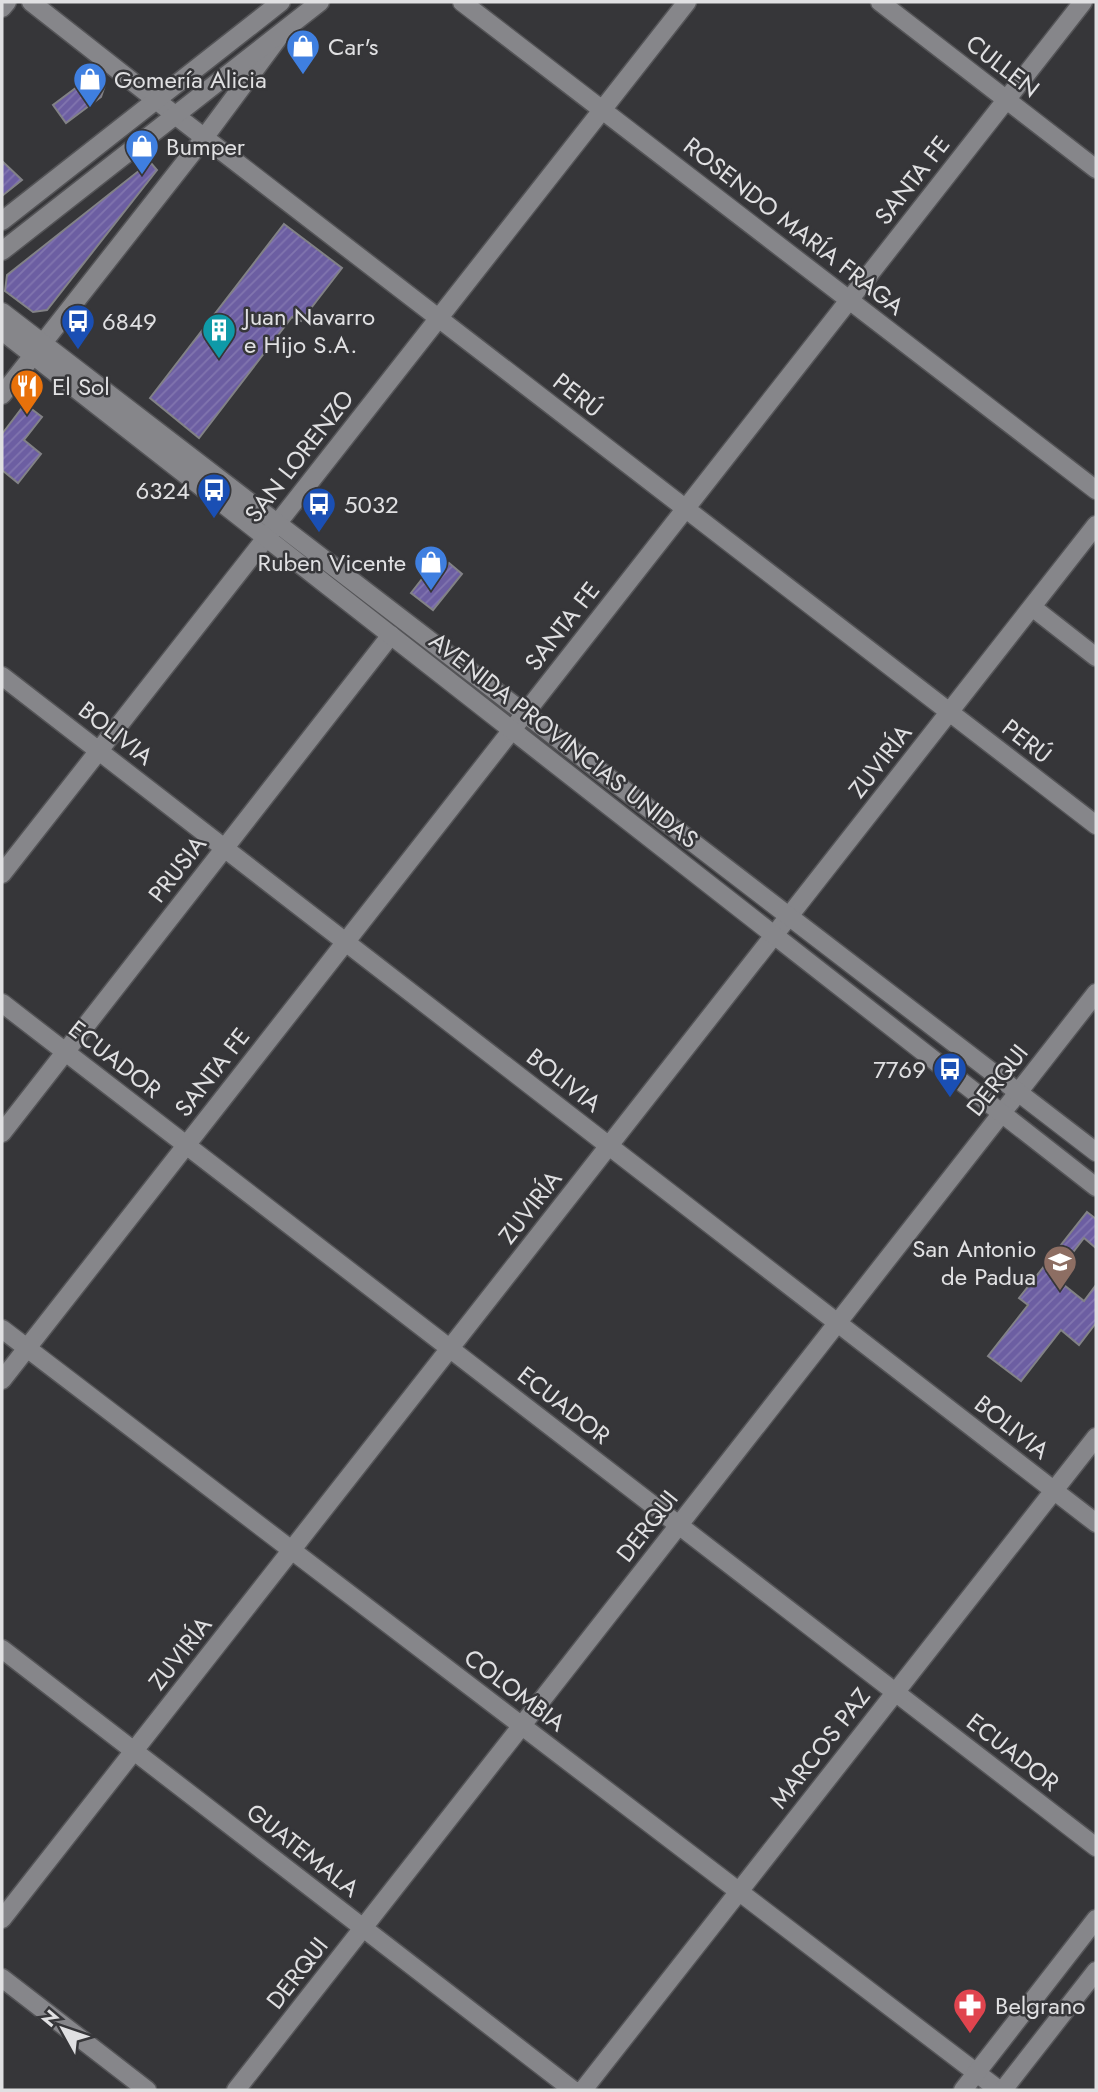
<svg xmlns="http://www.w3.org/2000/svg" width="1098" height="2092" font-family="Jost,sans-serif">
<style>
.building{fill:url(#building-hatch);stroke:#828286;stroke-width:2}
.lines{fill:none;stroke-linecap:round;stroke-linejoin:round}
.street-casing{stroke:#545457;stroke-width:21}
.secondary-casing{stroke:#545457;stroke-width:21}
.street{stroke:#86868a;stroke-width:18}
.secondary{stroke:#86868a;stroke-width:18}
.labels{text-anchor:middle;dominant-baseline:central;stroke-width:5;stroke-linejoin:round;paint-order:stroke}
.poi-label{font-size:24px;fill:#e0e0e2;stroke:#363639;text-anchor:start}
.street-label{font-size:24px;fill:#e0e0e2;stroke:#363639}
</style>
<defs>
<pattern id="building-hatch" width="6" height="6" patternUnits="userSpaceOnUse" patternTransform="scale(1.75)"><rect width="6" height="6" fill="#6c5ea2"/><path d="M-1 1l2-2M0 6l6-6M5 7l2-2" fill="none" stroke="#8175af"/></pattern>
</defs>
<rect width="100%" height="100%" fill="#363639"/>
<path class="building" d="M93 75 105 85 101 97 66 123 53 105Z
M2 161 22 180 2 196Z
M150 162 157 170 47 310 33 312 5 291 7 275Z
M284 224 342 268 301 321 292 317 199 438 150 398Z
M25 404 42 417 24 440 41 454 18 483 2 470V434Z
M449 563 462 574 433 610 411 593 426 574 435 581Z
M1087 1212 1096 1219V1248L1084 1238 1054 1277 1084 1301 1096 1285V1323L1079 1345 1061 1330 1021 1381 988 1356 1028 1305 1019 1298Z"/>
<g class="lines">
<g class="street-casing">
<path id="street" d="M31 2 175 115 1096 825
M462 2 1096 490
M880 2 1096 169
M2 8 7 2
M2 395 204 138 279 37
M1032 607 1096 657
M2 676 1096 1523
M2 874 687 2
M2 1003 1096 1847
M2 1133 391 635
M2 1329 999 2090
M2 1380 1083 2
M2 1649 573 2090
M2 1919 1096 525
M2 1978 147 2090
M236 2090 1096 993
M583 2090 1096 1437"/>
</g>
<g class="secondary-casing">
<path id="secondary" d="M2 221 281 2
M2 251 320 2
M2 312 1096 1152
M2 331 1096 1187
M963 2090 1096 1919
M1003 2090 1096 1971"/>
</g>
<use href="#street" class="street"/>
<use href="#secondary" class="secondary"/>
</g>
<defs>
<g id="shop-pin" transform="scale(1.75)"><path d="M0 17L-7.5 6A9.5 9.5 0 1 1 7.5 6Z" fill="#3f7fe0" stroke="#363639"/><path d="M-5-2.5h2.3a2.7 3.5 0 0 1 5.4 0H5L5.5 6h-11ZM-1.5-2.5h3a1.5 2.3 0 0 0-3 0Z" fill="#fff"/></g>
<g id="bus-pin" transform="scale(1.75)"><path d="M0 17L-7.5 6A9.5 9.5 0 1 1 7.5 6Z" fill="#1a4fb4" stroke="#363639"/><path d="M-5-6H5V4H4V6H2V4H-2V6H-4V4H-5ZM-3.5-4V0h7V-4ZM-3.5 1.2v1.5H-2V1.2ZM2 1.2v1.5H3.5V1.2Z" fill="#fff"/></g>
<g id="building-pin" transform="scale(1.75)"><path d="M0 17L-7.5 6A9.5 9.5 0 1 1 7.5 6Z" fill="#0f9aa8" stroke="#363639"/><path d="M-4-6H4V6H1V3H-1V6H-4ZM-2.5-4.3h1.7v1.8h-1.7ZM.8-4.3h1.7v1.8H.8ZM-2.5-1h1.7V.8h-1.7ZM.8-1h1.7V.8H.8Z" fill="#fff"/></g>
<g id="restaurant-pin" transform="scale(1.75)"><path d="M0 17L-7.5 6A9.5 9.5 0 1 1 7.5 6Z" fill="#e8710a" stroke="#363639"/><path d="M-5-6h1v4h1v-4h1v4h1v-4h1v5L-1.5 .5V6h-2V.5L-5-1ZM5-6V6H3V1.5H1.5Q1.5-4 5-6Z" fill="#fff"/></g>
<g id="school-pin" transform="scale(1.75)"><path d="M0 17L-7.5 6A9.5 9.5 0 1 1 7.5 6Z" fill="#8d6e63" stroke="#363639"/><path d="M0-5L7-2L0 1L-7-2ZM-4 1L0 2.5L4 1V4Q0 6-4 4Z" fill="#fff"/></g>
<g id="pharmacy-pin" transform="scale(1.75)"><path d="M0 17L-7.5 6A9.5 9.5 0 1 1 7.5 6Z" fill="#e0444e" stroke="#363639"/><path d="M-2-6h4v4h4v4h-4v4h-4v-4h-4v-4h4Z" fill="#fff"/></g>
</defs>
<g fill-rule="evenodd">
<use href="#shop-pin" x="303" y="46"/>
<use href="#shop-pin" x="90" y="79"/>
<use href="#shop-pin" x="142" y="146"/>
<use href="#bus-pin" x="78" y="321"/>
<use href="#building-pin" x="219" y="330"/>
<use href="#restaurant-pin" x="27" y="386"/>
<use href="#bus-pin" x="214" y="490"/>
<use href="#bus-pin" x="319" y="504"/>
<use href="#shop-pin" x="431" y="562"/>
<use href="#bus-pin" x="950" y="1069"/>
<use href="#school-pin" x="1060" y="1262"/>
<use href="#pharmacy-pin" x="970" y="2005"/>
</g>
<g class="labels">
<g class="poi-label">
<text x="328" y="46">Car's</text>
<text x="114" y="79">Gomería Alicia</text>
<text x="166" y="146">Bumper</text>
<text x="244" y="316">Juan Navarro<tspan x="244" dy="28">e Hijo S.A.</tspan></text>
<text x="102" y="321">6849</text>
<text x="52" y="386">El Sol</text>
<text x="190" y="490" text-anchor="end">6324</text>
<text x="344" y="504">5032</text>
<text x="406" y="562" text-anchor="end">Ruben Vicente</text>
<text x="926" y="1069" text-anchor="end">7769</text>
<text x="1036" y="1248" text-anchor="end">San Antonio<tspan x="1036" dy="28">de Padua</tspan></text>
<text x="995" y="2005">Belgrano</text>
</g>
<g class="street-label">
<text transform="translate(1003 66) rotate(38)">CULLEN</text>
<text transform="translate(912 180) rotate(-52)">SANTA FE</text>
<text transform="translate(794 226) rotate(38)">ROSENDO MARÍA FRAGA</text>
<text transform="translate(578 395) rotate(38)">PERÚ</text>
<text transform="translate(299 456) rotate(-52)">SAN LORENZO</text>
<text transform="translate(562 626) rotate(-52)">SANTA FE</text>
<text transform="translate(116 733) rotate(38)">BOLIVIA</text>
<text transform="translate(564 740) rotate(38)">AVENIDA PROVINCIAS UNIDAS</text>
<text transform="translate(1027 741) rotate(38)">PERÚ</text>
<text transform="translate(880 761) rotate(-52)">ZUVIRÍA</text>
<text transform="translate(177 869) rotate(-52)">PRUSIA</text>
<text transform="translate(115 1059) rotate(38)">ECUADOR</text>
<text transform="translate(212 1072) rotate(-52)">SANTA FE</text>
<text transform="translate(564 1080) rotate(38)">BOLIVIA</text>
<text transform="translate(997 1080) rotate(-52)">DERQUI</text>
<text transform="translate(530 1207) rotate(-52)">ZUVIRÍA</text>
<text transform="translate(564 1405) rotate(38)">ECUADOR</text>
<text transform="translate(1012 1427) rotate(38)">BOLIVIA</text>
<text transform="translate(647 1526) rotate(-52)">DERQUI</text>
<text transform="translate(180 1653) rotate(-52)">ZUVIRÍA</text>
<text transform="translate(515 1690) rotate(37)">COLOMBIA</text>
<text transform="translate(820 1748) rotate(-52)">MARCOS PAZ</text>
<text transform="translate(1013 1752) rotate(38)">ECUADOR</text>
<text transform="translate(303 1850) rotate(38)">GUATEMALA</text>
<text transform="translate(297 1973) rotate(-52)">DERQUI</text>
</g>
</g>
<rect width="1098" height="2092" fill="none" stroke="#e0e0e2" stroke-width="7"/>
<g transform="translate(63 2029) rotate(310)" stroke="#363639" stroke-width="5" paint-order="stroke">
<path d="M0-5L12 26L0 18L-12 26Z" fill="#e0e0e2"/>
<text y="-10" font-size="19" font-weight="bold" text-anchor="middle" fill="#e0e0e2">N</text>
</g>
</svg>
